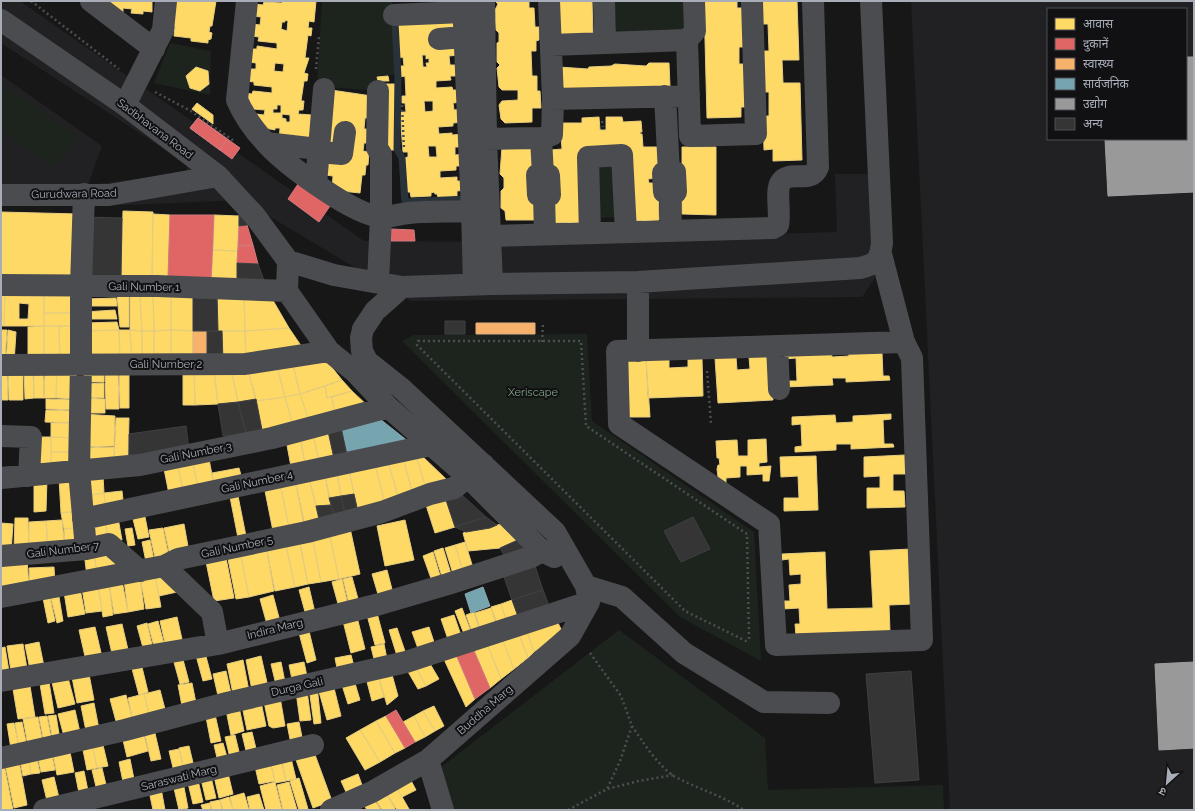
<svg xmlns="http://www.w3.org/2000/svg" width="1195" height="811" font-family="Raleway,'Noto Sans Devanagari',sans-serif">
<style>
.built{fill:#212123;fill-rule:evenodd}
.green{fill:#1d241e}
.homes{fill:#ffd966;stroke:#e5cc7f;fill-rule:evenodd}
.shops{fill:#e06666;stroke:#cf7b7f}
.health{fill:#f6b26b;stroke:#dfb082}
.public{fill:#76a5af;stroke:#85a7b2}
.industry{fill:#999;stroke:#9e9fa2}
.lines{fill:none;stroke-linecap:round;stroke-linejoin:round}
.stream{stroke:#2a3239;stroke-width:7}
.building{fill:#353536;stroke:#3f4043}
.path{stroke:#4d4e52;stroke-width:2.5;stroke-dasharray:2 3;stroke-linecap:butt}
.minor{stroke:#4b4c50;stroke-width:22}
.labels{text-anchor:middle;dominant-baseline:central;stroke-width:4;stroke-linejoin:round;paint-order:stroke}
.street-label{font-size:11px;fill:#a8adb8;stroke:#111113}
.park-label{font-size:11px;fill:#7fa381;stroke:#111113}
</style>
<rect width="100%" height="100%" fill="#171717"/>
<path class="built" d="M1 1H20L364 241 490 242 837 232 835 174H872L875 278 862 297 411 301 242 200 127 205H1V75L102 146 88 185 187 173V164L1 43Z
M911 1H1194V810H950ZM1048 9H1186V139H1048Z"/>
<path class="green" d="M322 1H392L396 75 377 76 378 91 317 86Z
M614 1H689L690 31 615 34Z
M170 43 211 51 210 95 154 83Z
M1 84 77 135 55 167 1 131Z
M618 160 620 217 593 218 591 161Z
M587 334 592 421 754 532 761 661 680 617 402 341 414 335Z
M619 630 765 738 768 790 943 785 944 810H451L436 771Z"/>
<path class="homes" d="M103 1H152V12L143 11V14L131 13 132 9 123 8V12Z
M173 1H216L212 26H210L209 32 212 33 211 39 208 40V43L191 41V38L174 36 175 26H170Z
M282 1H316L314 22 309 21 308 28H312L311 36 308 35 305 58H309L304 73 308 74 307 81H304L301 101H304L303 110H299L298 114 312 115 310 138H294V135H292V143H279L280 128H275V130L255 126 256 114 264 115 265 110 253 109V106L243 105 244 93 252 94 253 91 272 93V87L254 85V82L246 81 247 69H256V63L248 62 250 49H257V46L277 49V43L258 41 259 37 251 36 253 24 260 25 261 17 252 16 253 4 263 5 264 2 282 3ZM285 20 288 21 287 31 281 29 282 22H285ZM275 63 284 64 283 72 274 71ZM277 105H281V113H273V109H277ZM282 114 290 115V122H286V119L282 118Z
M495 1H529V8H534L535 27H539V40L536 41V51H531L532 76H537V91H540L541 108H532V122L505 123 501 119 499 105 502 101 518 100V90H502L499 87 497 68 500 65 497 62V43L499 42V33L496 30 495 10 498 4Z
M554 1H592L593 35 554 36Z
M704 1H737V8H743L746 47H739V64H750L748 107H741V117L707 118Z
M759 1H797L799 60H782L783 83H800L802 160 773 161V149L764 150 763 116H769V92H761L760 51H769L768 24H759Z
M457 21 459 55 449 56 450 65H460V76H450L451 80 436 81V88L452 87 453 90H463V102L453 103 454 110 464 109 465 122 453 123V126L438 127 439 134 452 133V135L464 134 465 147H455V155L465 154 464 166H456V170L440 171V178L457 177V181H467V190L457 191V196L438 197 437 194H435L434 192 431 193V196L411 197 410 192H405L403 158 408 157V152H403L400 112H406L405 103H402V96H406L405 76 400 77 399 66H404L403 57 399 58 397 22ZM422 55H426V59L429 58V63H426L427 67H423ZM424 101H433V111L425 112ZM428 146H436L437 157H429Z
M649 63H669L670 86 556 100 559 67 588 69 589 67 611 66 615 64 646 66Z
M196 67 208 71 209 84 200 91 190 88 186 76Z
M388 76 389 81H378L377 77Z
M382 84H395V150H382Z
M331 90 372 96 369 118H365L364 129H368L367 143H364L363 151 369 152 368 165H366L365 175H362L360 193 332 190 333 176 325 175 322 158 349 162 354 129 323 148Z
M197 103 213 115V124L192 109Z
M599 117 600 130H606V117H622L623 122 641 121 642 132H640V134H642L643 147H657L658 178 648 179 649 183H658L659 220 629 221 609 150 581 192 585 222 554 223 551 150 562 149 560 123H582V118Z
M533 146 536 220H506L505 211 501 208V191L504 188V178L500 174 502 147Z
M682 147H716V215L682 214Z
M123 211 153 212 152 278 121 277Z
M1 212 79 214 77 279 1 277Z
M153 214 170 215 168 278H152Z
M214 215 239 216 238 251 213 250Z
M213 250 238 251 237 282 211 281Z
M1 291H5L4 326H1Z
M5 291 44 293V326H4ZM19 303 29 304 28 319H19Z
M129 292V327H120L117 295Z
M44 293 76 294V313H44Z
M130 295H140L142 331 130 330Z
M140 295H153L154 331H142Z
M153 295H171V330L154 331Z
M171 295H193V331L171 330Z
M217 295 244 296 245 331H218Z
M244 296 271 297 289 328 245 331Z
M116 298 117 306H84L85 299Z
M115 310 117 319H84V312Z
M44 313H76V326H44Z
M117 322 119 330 86 331V323Z
M44 326H59L60 361H44Z
M44 326V361H28V327Z
M59 326H76L77 361H60Z
M289 328 304 350 246 361 245 331Z
M1 330H7L5 362H1Z
M8 330 16 332 14 363H6Z
M119 330H130L132 361H120Z
M119 330 120 361H86V331Z
M130 330 142 331V361H132Z
M171 330 193 331V362L171 361Z
M171 330V361H154V331Z
M142 331H154V361H142Z
M222 331H245L246 361 223 362Z
M831 350 832 357 849 356 848 350 882 353 883 376H889L890 380 846 382V378H832L833 385 785 387V381H797L796 358 785 359V352Z
M322 355 342 380 300 394 292 361Z
M770 355 773 400 718 403 715 358 736 357 737 370 750 369 749 357Z
M702 358 703 396 648 398 646 359H669V368L688 367V359Z
M646 359 650 417H629L628 360Z
M292 361 300 394 285 397 276 363Z
M276 363 285 397 256 401 247 366Z
M247 366 256 399 238 402 231 368Z
M45 367H57L56 398H44Z
M57 367H76L77 399 56 398Z
M1 368H7L8 400H1Z
M8 368H23V400H9Z
M34 368H43L44 398H34Z
M231 368 238 402 218 404 214 370Z
M24 369H33L34 398 25 399Z
M84 369 104 370V382H84Z
M105 369H118L119 409H106Z
M119 369H129V408H120Z
M183 370H194L195 405H183Z
M194 370H214L218 404 195 405Z
M342 380 352 391 327 398 325 386Z
M104 383V398L84 397V384Z
M325 386 327 398 332 397 335 415 309 421 300 394Z
M352 391 370 408 335 415 332 397Z
M300 394 309 421 293 425 285 397Z
M285 397 293 425 262 430 256 401Z
M83 398 105 399V413H83Z
M46 399 77 400 76 410 46 409Z
M46 410 76 411V423L45 422Z
M82 414 115 416 114 446 81 447Z
M891 414V419L883 420 884 444H893L894 447 851 449V444H836V450L795 452V447L802 446 801 424 792 425V417L835 415 836 423 853 422V416Z
M116 418H129L128 459 114 460Z
M51 423H75V438L51 437Z
M328 431 335 463 320 466 313 434Z
M313 434 320 466 306 469 300 437Z
M36 437H51V468H36Z
M51 437 75 438V452H51Z
M300 437 306 469 292 472 286 440Z
M766 439 767 462 759 463V467L771 466 769 481H763V474L747 475V466H740V477L726 478V485H719L717 469 718 465H720L719 458H717L716 441 737 440 738 456H748V440Z
M114 447V465L81 469 80 448Z
M51 452H75L74 467 51 468Z
M208 454 214 485 198 488 192 458Z
M420 454 446 479 427 491 416 456Z
M905 455 906 474H893V491H904L905 507 867 508V488H880V476L864 477V457Z
M416 456 427 491 413 495 403 458Z
M816 456 818 510 784 511V498H799L798 476 781 477 780 457Z
M192 458 198 488 183 491 177 461Z
M403 458 413 495 399 500 388 461Z
M177 461 183 491 169 494 163 464Z
M388 461 399 500 385 504 375 464Z
M375 464 385 504 358 512 349 470Z
M239 468 242 479 214 485 212 473Z
M349 470 354 494 341 496 337 473Z
M337 473 341 496 329 498 325 475Z
M325 475 331 505 316 506 309 478Z
M103 476 104 493 85 496 83 479Z
M75 477 79 511 61 513 59 478Z
M309 478 319 519 309 524 304 521 295 480Z
M47 479 46 511 34 512V485Z
M295 480 305 530 290 533 280 483Z
M280 483 290 533 274 536 264 486Z
M122 491 124 509 106 511 104 493Z
M104 493 106 511 87 513 85 496Z
M238 496 247 541 239 543 230 497Z
M445 497 455 527 435 533 425 502Z
M79 511 81 527 64 529 61 513Z
M144 512 149 537 138 539 132 515Z
M15 518H28L29 550H14Z
M118 518 122 540 109 542 105 520Z
M62 520 65 548 48 550 46 521Z
M105 520 109 542 91 545 86 524Z
M405 520 414 560 385 566 377 526Z
M46 521 48 550H29V522Z
M1 523 13 524 11 552 1 551Z
M184 524 189 552 170 556 164 528Z
M502 524 520 539 500 548 468 551 463 533Z
M81 527 83 547 65 548 64 529Z
M132 528 135 545 128 546 125 529Z
M163 528 169 557 155 558 149 530Z
M350 528 360 574 339 579 329 532Z
M329 532 339 579 321 582 312 536Z
M312 536 321 582 308 584 299 539Z
M299 538 308 584 295 587 285 541Z
M150 540 155 565 147 567 142 542Z
M285 541 295 587 275 591 266 546Z
M465 542 474 571 464 574 455 545Z
M455 545 464 574 454 577 445 548Z
M266 546 274 591 249 597 240 551Z
M443 548 452 577 443 580 434 551Z
M911 549 913 604 889 605 890 632 796 636 795 624H800L799 608 783 609V601H790L789 585 801 584V574L790 575 789 559 782 560V554L825 552 827 609 873 608 870 551Z
M110 550 126 571 97 575 94 552Z
M240 551 249 597 236 599 227 554Z
M94 552 97 575 87 576 84 553Z
M433 552 442 582 433 584 423 556Z
M225 553 234 598 214 601 205 557Z
M27 559 29 587 1 590V560Z
M54 567 55 584 30 586 29 568Z
M387 570 394 597 380 601 372 574Z
M155 575 186 590 159 596Z
M155 575 161 607 146 609 140 577Z
M140 577 144 609 128 612 124 580Z
M352 577 360 606 350 608 343 579Z
M342 579 349 609 340 611 332 582Z
M122 581 128 612 114 614 109 583Z
M109 584 113 615 103 617 98 585Z
M98 585 102 611 86 613 82 588Z
M309 587 316 617 307 619 299 590Z
M80 589 85 614 68 617 64 592Z
M273 595 281 625 268 628 260 599Z
M50 597 55 621 48 623 43 598Z
M59 597 63 621 57 623 51 598Z
M512 600 520 622 508 626 501 604Z
M501 604 508 626 499 629 491 607Z
M462 608 473 637 466 639 455 611Z
M491 608 498 629 482 635 475 613Z
M474 612 481 634 474 637 466 615Z
M377 613 385 643 375 645 367 615Z
M454 615 463 641 450 645 441 619Z
M177 617 184 648 167 652 160 621Z
M357 617 365 649 351 653 343 621Z
M556 619 562 631 534 652 526 629Z
M158 621 166 651 156 654 148 624Z
M147 623 154 653 145 655 137 626Z
M122 624 129 654 113 658 106 627Z
M95 627 102 657 86 661 79 630Z
M429 627 436 648 420 654 412 632Z
M397 628 407 657 398 659 389 630Z
M526 629 534 652 528 658 518 631Z
M309 631 316 660 307 663 299 633Z
M518 631 528 658 514 669 501 636Z
M501 636 514 669 501 679 486 641Z
M486 641 501 679 490 688 472 646Z
M39 642 45 671 31 674 25 645Z
M23 644 28 675 12 677 7 646Z
M384 644 388 664 376 667 371 647Z
M5 647 10 678 1 680V648Z
M204 649 212 679 203 681 195 652Z
M181 652 189 682 180 684 172 655Z
M455 652 475 699 466 707 442 655Z
M351 655 355 670 338 673 335 658Z
M261 656 268 687 252 690 246 660Z
M243 660 249 691 233 694 227 664Z
M281 662 286 687 277 689 271 664Z
M304 662 308 681 293 684 289 665Z
M429 662 439 679 426 686 415 666Z
M141 663 148 692 139 695 131 665Z
M415 666 426 686 418 689 407 670Z
M88 669 94 700 77 703 71 672Z
M226 671 232 698 219 700 213 674Z
M391 671 398 696 387 705 378 675Z
M67 674 75 704 58 708 51 678Z
M378 675 384 697 372 701 366 678Z
M354 680 360 700 348 704 341 682Z
M49 682 54 713 45 714 40 684Z
M192 683 197 708 183 711 178 685Z
M333 684 341 716 327 720 318 688Z
M30 686 35 717 18 719 13 689Z
M317 686 321 723 314 724 309 688Z
M160 690 166 713 150 717 144 694Z
M307 691 311 720 300 721 296 692Z
M144 694 150 717 133 721 128 698Z
M126 695 133 721 117 725 110 699Z
M280 697 285 726 273 728 269 726 264 702Z
M261 702 266 726 247 730 242 706Z
M94 703 99 729 86 731 81 706Z
M434 706 444 726 435 731 423 711Z
M239 707 244 731 231 735 226 710Z
M75 710 81 737 65 740 58 714Z
M214 710 221 741 211 743 205 712Z
M423 711 435 731 425 737 414 716Z
M56 715 60 740 53 741 48 716Z
M47 716 52 742 44 743 39 717Z
M386 716 405 748 395 753 376 721Z
M414 716 425 737 415 742 403 722Z
M38 717 43 744 28 746 23 719Z
M376 721 395 753 380 762 360 730Z
M22 722 27 746 19 748 15 723Z
M299 722 303 742 291 744 287 724Z
M14 723 19 747 11 749 7 724Z
M154 729 161 759 151 761 144 731Z
M360 730 380 762 365 770 346 738Z
M143 731 148 751 127 757 122 736Z
M252 732 258 757 248 759 242 734Z
M235 735 241 760 231 762 225 737Z
M102 741 108 766 97 768 92 743Z
M92 743 97 768 87 770 82 745Z
M223 743 229 764 219 766 214 745Z
M189 746 195 771 185 773 179 748Z
M69 747 74 772 57 775 52 750Z
M179 749 185 774 175 776 169 751Z
M51 750 55 770 41 772 37 753Z
M314 752 332 801 313 808 295 757Z
M36 753 40 773 31 774 28 754Z
M28 754 31 774 23 776 19 756Z
M290 754 296 779 286 781 281 756Z
M18 756 27 805 14 808 4 759Z
M280 756 286 781 275 783 270 758Z
M269 758 275 781 259 784 254 762Z
M1 759H3L13 810H1Z
M130 759 135 784 124 787 119 762Z
M102 768 108 793 98 795 92 770Z
M227 769 233 794 219 798 213 772Z
M84 771 89 796 80 798 75 773Z
M210 773 216 798 206 800 200 775Z
M358 774 362 785 346 792 341 781Z
M408 775 416 790 402 797 394 783Z
M197 776 203 802 193 804 187 779Z
M54 777 60 802 48 805 42 780Z
M299 778 308 809 306 810H299L290 781Z
M183 782 188 808 179 810 173 784Z
M275 782 282 810H266L260 786Z
M289 782 297 810H283L277 785Z
M394 783 409 809 407 810H397L384 790Z
M161 788 165 810H153L149 791Z
M384 790 395 808 393 810H382L373 796Z
M244 793 249 810H233L230 797Z
M259 794 264 810H250L247 797Z
M372 796 381 810H367L362 802Z
M229 797 233 810H223L220 800Z
M220 800 222 810H212L210 802Z
M210 803 211 810H203L201 805Z"/>
<path class="shops" d="M198 118 240 148 232 159 190 128Z
M198 118 227 139 220 150 190 128Z
M298 184 330 206 319 222 288 199Z
M170 215H214L211 281 168 278Z
M247 225 253 245 238 246 239 226Z
M391 229 414 230 415 241H391Z
M253 245 258 264 237 263 238 246Z
M472 646 490 688 475 699 455 652Z
M396 710 415 742 405 748 386 716Z"/>
<path class="health" d="M476 323H535V334H476Z
M193 331H207V362H193Z"/>
<path class="public" d="M380 419 409 442 348 456 341 427Z
M483 587 490 606 471 613 465 594Z"/>
<path class="industry" d="M1186 57H1194V192L1108 196 1105 139H1186Z
M1194 662V748L1159 750 1155 664Z"/>
<g class="lines">
<path class="stream" d="M395 22 398 77 397 149 402 158 405 202 468 199 467 197"/>
</g>
<path class="building" d="M239 216H244L247 225 239 226Z
M85 217 122 218 121 277 85 275Z
M237 263 258 264 265 283 237 282Z
M193 295H217L218 331H193Z
M445 321H465V334H445Z
M207 331H222L223 362H207Z
M256 399 262 430 246 433 238 402Z
M238 402 246 433 223 436 218 404Z
M186 426 189 450 129 458V434Z
M341 427 348 460 335 463 328 431Z
M354 494 358 512 345 514 341 496Z
M461 494 486 517 455 527 445 497Z
M341 496 345 514 334 515 329 498Z
M331 505 334 515 319 519 316 506Z
M486 517 497 525 490 528 466 532 455 527Z
M693 517 710 549 681 562 664 531Z
M520 539 527 549 507 560 500 548Z
M535 566 543 590 512 600 504 577Z
M543 590 551 611 520 622 512 600Z
M911 671 919 780 875 783 866 674Z"/>
<g class="lines">
<path class="path" d="M31 1 119 69
M316 69 319 36
M155 92 191 111 234 141
M402 105 404 149
M602 121 603 127
M418 341H581L586 426 747 534 749 639 746 641 685 611 417 345Z
M542 342 543 324
M707 371 711 423
M590 653 621 696 632 726 620 761 607 789
M632 726C642 741 659 767 674 776 697 789 722 795 744 810
M568 810 607 789 639 781 673 775"/>
<path class="minor" d="M91 1 154 49
M247 1 237 100C244 116 254 130 266 143 285 164 354 216 382 217 390 217 400 214 409 213 429 211 451 212 472 211
M463 1 472 211 474 284
M484 1 486 139 492 284
M604 1 605 43
M694 1 695 31 687 40 690 136 756 134 752 1
M394 15 463 12
M1 20 125 105 218 176 255 216 288 261
M439 39 464 37
M551 45 687 40
M378 91 377 148 381 154V217L378 282
M665 96 669 172
M553 99 689 96
M125 105 163 30 166 1
M541 138 543 175
M486 139 541 138 552 135 553 99 549 1
M266 143 318 149
M318 152 342 154 345 132
M675 172 676 192H664L663 173Z
M537 175H549L550 195H538Z
M316 184 324 89
M670 192 671 231
M84 194 81 286V363L79 471 86 549
M1 195H109L218 176
M544 195 545 234
M590 233 588 157 622 155 626 232
M490 236 773 228 778 225C781 214 775 190 781 182 790 169 811 185 818 167L813 1
M881 254 904 342 912 358 922 640 776 645 769 524 619 424 617 351 904 342
M288 261 334 275 402 287 492 284 638 282 860 268C877 264 880 260 882 243L871 1
M288 261 287 291 329 351 355 372 388 407 468 477 542 551 554 557
M638 282V351
M1 285 157 286 287 291
M777 346 779 389
M1 365 245 364 329 351
M1 436 31 437 29 476
M1 478 140 465 272 438 388 407
M83 519 431 445
M1 556 86 549 109 544 140 571
M164 566 212 612 218 644
M586 586 622 597 684 653 764 702 829 703
M1 597 164 566 178 559 307 532 382 512 430 494 454 488 484 465
M1 681 218 644 380 604 448 584 531 557 542 551
M1 758 125 730 227 703 406 662 589 602
M428 760 443 810
M44 810 313 745
M331 810 372 792 428 760 570 636 589 602 586 586 555 532 401 388 367 361 362 351 361 338 363 329 375 311 402 287"/>
</g>
<g class="labels">
<g class="street-label">
<text transform="translate(155 129) rotate(37)">Sadbhavana Road</text>
<text transform="translate(74 194) rotate(-1)">Gurudwara Road</text>
<text transform="translate(144 287) rotate(1)">Gali Number 1</text>
<text x="166" y="364">Gali Number 2</text>
<text transform="translate(196 453) rotate(-11)">Gali Number 3</text>
<text transform="translate(257 482) rotate(-12)">Gali Number 4</text>
<text transform="translate(237 547) rotate(-12)">Gali Number 5</text>
<text transform="translate(63 550) rotate(-7)">Gali Number 7</text>
<text transform="translate(275 629) rotate(-14)">Indira Marg</text>
<text transform="translate(297 687) rotate(-13)">Durga Gali</text>
<text transform="translate(485 710) rotate(-41)">Buddha Marg</text>
<text transform="translate(179 778) rotate(-14)">Saraswati Marg</text>
</g>
<g class="park-label">
<text x="533" y="392">Xeriscape</text>
</g>
</g>
<rect width="1195" height="811" fill="none" stroke="#a8adb8" stroke-width="4"/>
<rect x="1047" y="8" width="140" height="132" fill="#111113" stroke="#4d4f55"/>
<rect x="1055" y="18" width="20" height="12" fill="#ffd966" stroke="#4d4f55"/>
<text x="1083" y="28" font-size="12" fill="#a8adb8">आवास</text>
<rect x="1055" y="38" width="20" height="12" fill="#e06666" stroke="#4d4f55"/>
<text x="1083" y="48" font-size="12" fill="#a8adb8">दुकानें</text>
<rect x="1055" y="58" width="20" height="12" fill="#f6b26b" stroke="#4d4f55"/>
<text x="1083" y="68" font-size="12" fill="#a8adb8">स्वास्थ्य</text>
<rect x="1055" y="78" width="20" height="12" fill="#76a5af" stroke="#4d4f55"/>
<text x="1083" y="88" font-size="12" fill="#a8adb8">सार्वजनिक</text>
<rect x="1055" y="98" width="20" height="12" fill="#999999" stroke="#4d4f55"/>
<text x="1083" y="108" font-size="12" fill="#a8adb8">उद्योग</text>
<rect x="1055" y="118" width="20" height="12" fill="#353536" stroke="#4d4f55"/>
<text x="1083" y="128" font-size="12" fill="#a8adb8">अन्य</text>
<g transform="translate(1167 783) rotate(207)" stroke="#111113" stroke-width="3" paint-order="stroke">
<path d="M0-3L7 15L0 10L-7 15Z" fill="#a8adb8"/>
<text y="-6" font-size="11" font-weight="bold" text-anchor="middle" fill="#a8adb8">उ</text>
</g>
</svg>
